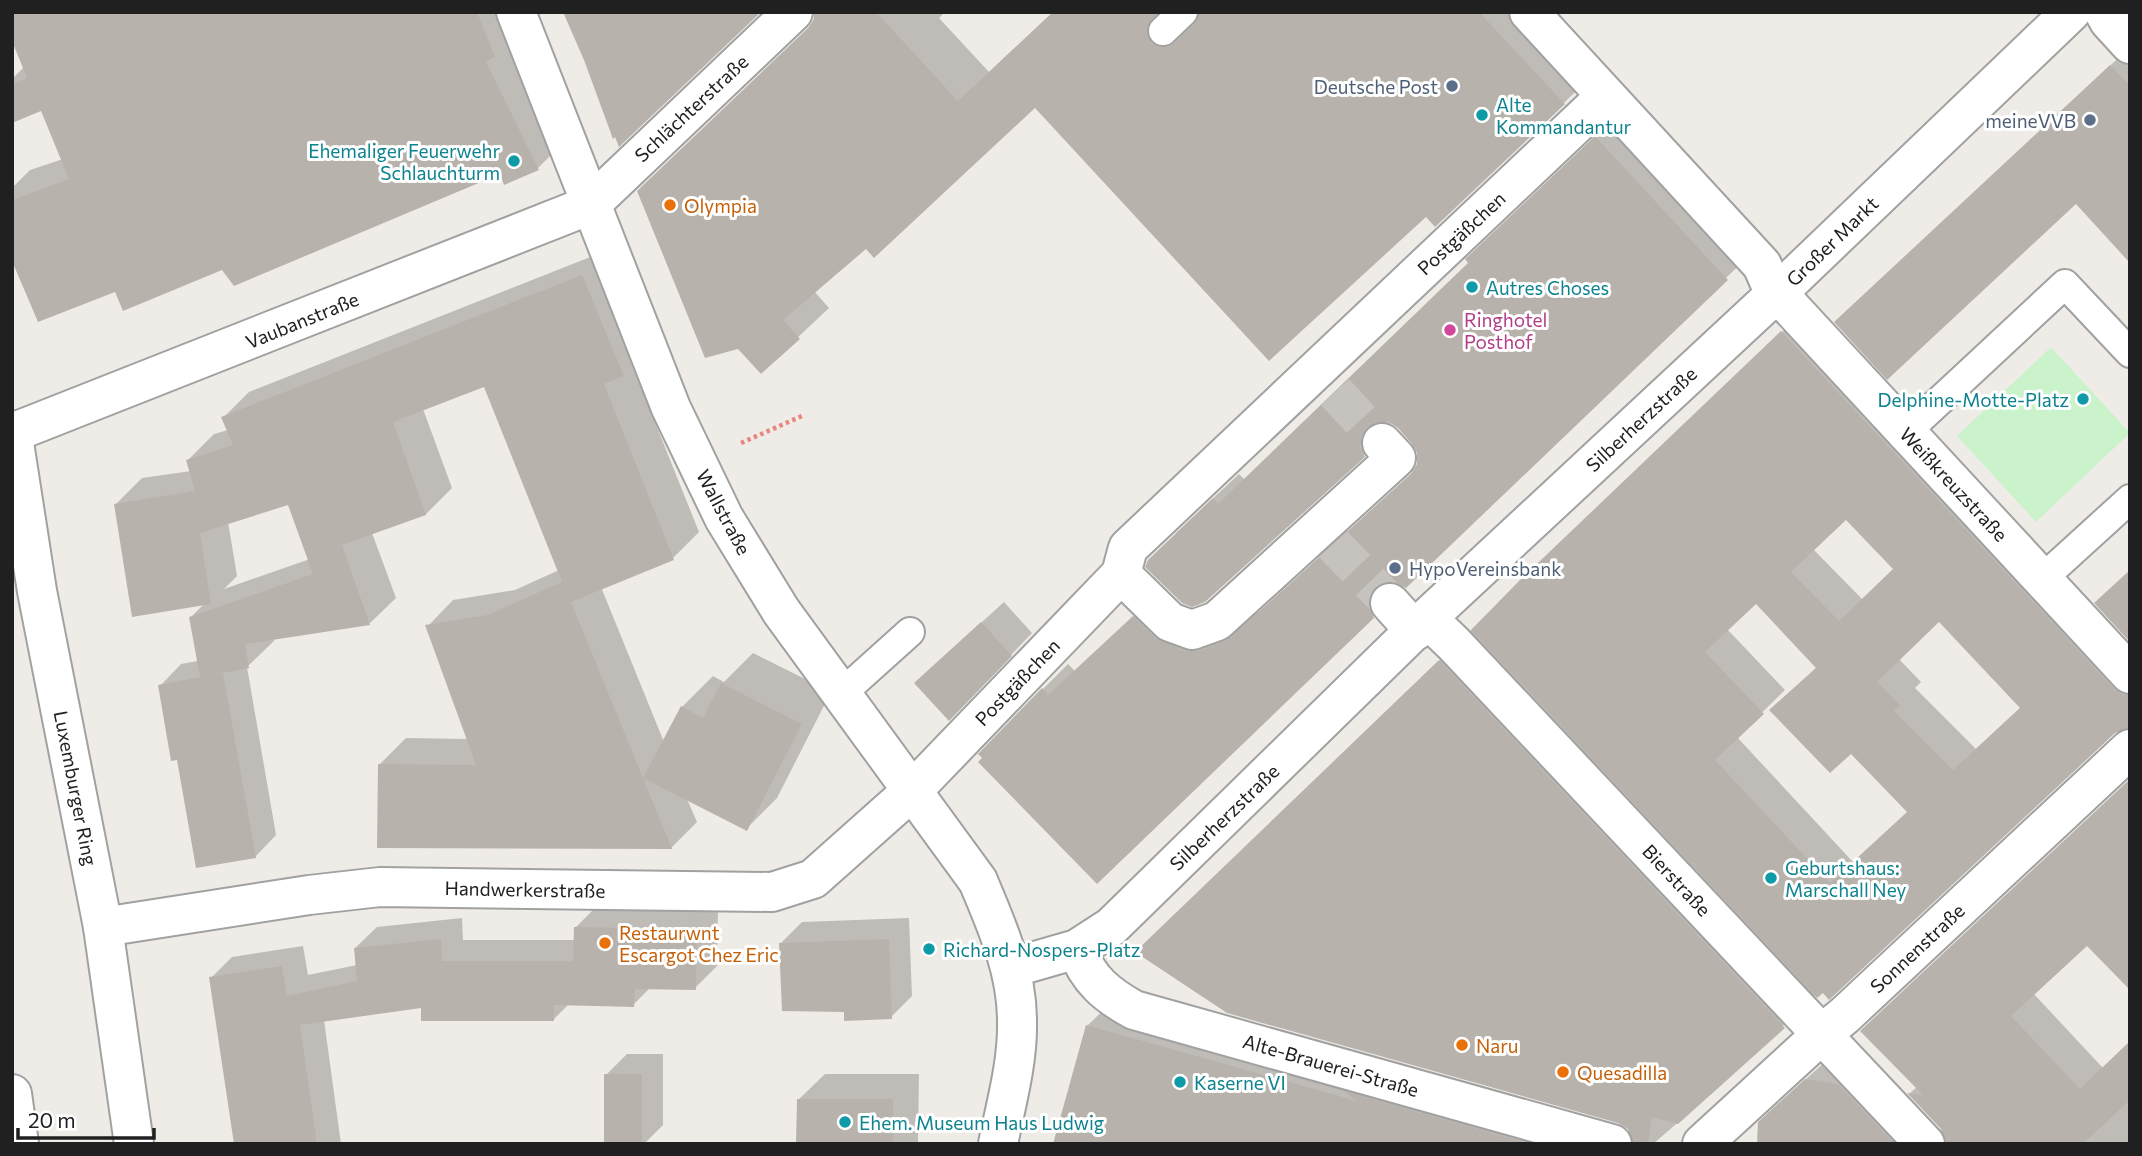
<svg xmlns="http://www.w3.org/2000/svg" width="2142" height="1156" font-family="Commissioner,sans-serif">
<style>
.park{fill:#caf3cc}
.shadow{fill:#0003;fill-rule:evenodd}
.building{fill:#b8b2ad;fill-rule:evenodd}
.lines{fill:none;stroke-linecap:round;stroke-linejoin:round}
.pedestrian-tunnel{stroke:#c6c3bf;stroke-width:38;stroke-dasharray:38 19;stroke-linecap:butt}
.service-casing{stroke:#a1a1a1;stroke-width:32}
.pedestrian-casing{stroke:#a1a1a1;stroke-width:42}
.minor-casing{stroke:#a1a1a1;stroke-width:42}
.tertiary-casing{stroke:#a1a1a1;stroke-width:42}
.path{stroke:#e9867e;stroke-width:4.5;stroke-dasharray:3.5 3.5;stroke-linecap:butt}
.service{stroke:#fff;stroke-width:28}
.pedestrian{stroke:#fff;stroke-width:38}
.minor{stroke:#fff;stroke-width:38}
.tertiary{stroke:#fff;stroke-width:38}
.service-dot{fill:#5c6f8a;stroke:#fff;stroke-width:2.5}
.culture-dot{fill:#0f9aa8;stroke:#fff;stroke-width:2.5}
.food-dot{fill:#e8710a;stroke:#fff;stroke-width:2.5}
.hotel-dot{fill:#d1479c;stroke:#fff;stroke-width:2.5}
.labels{text-anchor:middle;dominant-baseline:central;stroke-width:6;stroke-linejoin:round;paint-order:stroke}
.service-label{font-size:19px;fill:#4e5e75;stroke:#fff;text-anchor:end}
.culture-label{font-size:19px;fill:#0d838f;stroke:#fff;text-anchor:start}
.street-label{font-size:19px;fill:#202020;stroke:#fff}
.food-label{font-size:19px;fill:#c56008;stroke:#fff;text-anchor:start}
.hotel-label{font-size:19px;fill:#b23c85;stroke:#fff;text-anchor:start}
</style>
<rect width="100%" height="100%" fill="#efece7"/>
<path class="park" d="M2051 347 2130 433 2036 522 1957 436Z"/>
<path class="shadow" d="M12 12H531L576 130 538 168 500 172 222 268 116 289 12 256V188L30 170 63 159 41 108 12 121V79L24 67Z
M816 12H945L939 18 989 72 1053 12H1182L1190 17H1200L1201 12H1538L1594 73 1564 103 1426 215 1036 106 814 291 829 308 761 372 812 25Z
M2130 47V260L2076 202 1836 322Z
M1622 112 1752 253 1405 586 1394 580 1399 591 1097 882 1043 689 1068 664 1075 671 1160 592 1181 613 1227 626 1259 612 1415 470 1419 464V452L1399 427 1385 421 1390 429 1364 455 1175 534 1239 474 1245 480 1470 262 1493 234Z
M608 250 649 348 632 365 699 532 673 558 601 587 664 742 682 707 713 676 724 682 753 653 831 692 777 798 746 829 687 799 697 822 671 848 380 764 406 738 469 739 428 626 453 600 515 590 559 570 485 385 423 409 452 488 426 514 372 533 396 598 370 623 273 638 274 641 247 667 276 835 255 857 178 758 160 686 181 664 198 661 191 617 205 603 116 504 142 478 191 471 188 460 214 434 228 430 223 418 249 392ZM290 502 310 559 224 589 237 576 228 522Z
M1805 310 2130 660V726L2114 732 1816 994 1719 1087 1653 1144H1079L1087 1026 1119 995 1376 1061 1632 1132 1629 1128 1169 920ZM1846 517 1895 569 1863 600 1813 549ZM1756 602 1817 667 1772 710 1851 751 1909 811 1853 862 1737 737 1785 690 1727 629ZM1939 620 2021 707 1976 749 1915 688 1921 682 1899 659Z
M1004 602 1032 633 970 698 938 662Z
M597 906 718 908 717 966 695 988 651 987 633 1005 569 1004 553 1020 422 1006 324 1020 341 1144H236L211 978 232 957 303 946 308 975 357 965 355 948 377 927 462 918 463 940H576V927Z
M909 918 912 996 891 1017 846 1010 781 943 802 922Z
M2087 943 2033 993 2103 1068 2130 1042V1144H1968L1942 1129 1910 1093Z
M627 1054H663V1125L644 1144H606V1075Z
M1828 1059 1941 1143 1759 1144 1782 1101Z
M825 1074H919L918 1144H798V1100Z"/>
<path class="building" d="M12 12H477L495 57 486 62 539 170 504 185 500 174 234 286 222 270 123 311 115 292 38 322 12 261V200L69 179 41 111 12 123V85L27 78 12 41Z
M563 12H761L619 147 615 137 613 139 584 60Z
M814 12H876L958 101 1053 12H1159L1147 26V34L1151 43 1158 47H1166L1174 43 1194 24 1199 12H1479L1565 104 1435 227 1426 217 1269 361 1035 108 874 258 866 249 783 320 800 339 761 374 738 349 705 358 637 191 808 28 814 19Z
M2110 65 2130 86V263L2076 204 1887 380 1834 322Z
M1595 136 1728 280 1406 588 1397 583 1386 582 1375 587 1370 596 1369 607 1374 618 1097 884 978 762 982 758 978 754 1042 688 1048 695 1133 616 1155 638 1185 651H1199L1231 637 1411 474 1417 464V453L1412 444 1398 428 1389 422H1376L1368 427 1361 436V447L1365 457 1205 602 1192 607 1182 603 1145 567 1148 560 1213 498 1218 504 1468 263 1465 259Z
M582 275 624 376 604 384 674 560 571 602 672 849 377 848 378 764 476 765 425 625 488 615 562 582 484 387 393 422 426 515 342 545 370 625 245 644 249 668 200 677 189 617 313 574 288 505 200 533 211 604 132 617 114 504 195 491 186 460 233 445 221 417Z
M1781 331 2114 689 2123 695H2130V728L2115 733 1829 1000 1823 993 1817 998 1471 630 1520 580ZM1846 520 1893 569 1839 621 1791 572ZM1756 604 1816 668 1769 710 1830 773 1851 754 1907 812 1830 883 1715 760 1764 714 1705 652ZM1939 622 2020 708 1953 770 1894 711 1900 705 1877 682Z
M2130 570V642L2094 603Z
M981 622 1012 656 949 721 914 683Z
M1439 660 1785 1028 1678 1124 1652 1117 1648 1144H1633L1628 1129 1618 1123 1227 1013 1135 952Z
M223 673 256 858 196 868 177 760 171 761 158 685Z
M721 683 802 724 747 831 643 778 681 706 703 718Z
M2130 779V990L2087 946 2011 1016 2080 1089 2130 1041V1100L2083 1144H1946L1941 1129 1907 1093 1923 1095 1860 1031Z
M574 927 697 929 696 990 635 989 634 1007 554 1005V1021H421V1008L300 1025 317 1144H234L209 977 282 966 287 996 357 981 354 948 441 939 442 961H573Z
M889 939 892 1019 844 1021V1012L782 1011 779 943Z
M1086 1025 1357 1101 1343 1091 1530 1144H1053Z
M604 1074H642V1144H604Z
M1805 1079 1838 1084 1895 1144H1757L1758 1122Z
M797 1099H893V1144H796Z"/>
<g class="lines">
<path class="pedestrian-tunnel" d="M1335 392 1382 443
M1330 541 1390 603"/>
<g class="service-casing">
<path id="service" d="M1163 31 1183 12
M1906 432 2065 284 2130 353
M2041 580 2130 499
M841 694 910 632"/>
</g>
<g class="pedestrian-casing">
<path id="pedestrian" d="M1529 12 1762 265 1776 297
M2104 12 2109 21 2130 44
M590 205 793 12
M1776 297 1782 298 1906 432
M1121 574 1170 622 1192 630 1217 621 1396 458 1382 443
M1390 603 1415 631
M1427 618 1454 644 1925 1144
M913 790 1121 574 1128 548 1606 96
M1077 949C1088 980 1107 995 1134 1010L1612 1144
M1011 968 1077 949 1111 927 1427 618 1768 301 1776 297 1790 281 2071 12
M1702 1144 1822 1034 1845 1015 2130 749"/>
</g>
<g class="minor-casing">
<path id="minor" d="M516 12 671 408 724 518 781 611 978 881C997 926 1017 971 1017 1021 1018 1062 1006 1104 998 1144
M1906 432 2130 674
M12 433 590 205
M103 927 309 895 380 887 772 892 813 879 913 790"/>
</g>
<g class="tertiary-casing">
<path id="tertiary" d="M12 430 37 591 103 927 134 1144
M12 1094 19 1144"/>
</g>
<path class="path" d="M741 443 802 416"/>
<use href="#service" class="service"/>
<use href="#pedestrian" class="pedestrian"/>
<use href="#minor" class="minor"/>
<use href="#tertiary" class="tertiary"/>
</g>
<g class="service-dot">
<circle cx="1452" cy="86" r="7"/>
<circle cx="2090" cy="120" r="7"/>
<circle cx="1395" cy="568" r="7"/>
</g>
<g class="culture-dot">
<circle cx="1482" cy="115" r="7"/>
<circle cx="514" cy="161" r="7"/>
<circle cx="1472" cy="287" r="7"/>
<circle cx="2083" cy="399" r="7"/>
<circle cx="1771" cy="878" r="7"/>
<circle cx="929" cy="949" r="7"/>
<circle cx="1180" cy="1082" r="7"/>
<circle cx="845" cy="1122" r="7"/>
</g>
<g class="food-dot">
<circle cx="670" cy="205" r="7"/>
<circle cx="605" cy="943" r="7"/>
<circle cx="1462" cy="1045" r="7"/>
<circle cx="1563" cy="1072" r="7"/>
</g>
<circle class="hotel-dot" cx="1450" cy="330" r="7"/>
<g class="labels">
<g class="service-label">
<text x="1438" y="86">Deutsche Post</text>
<text x="2076" y="120">meineVVB</text>
<text x="1409" y="568" text-anchor="start">HypoVereinsbank</text>
</g>
<g class="culture-label">
<text x="1496" y="104">Alte<tspan x="1496" dy="22">Kommandantur</tspan></text>
<text x="500" y="150" text-anchor="end">Ehemaliger Feuerwehr<tspan x="500" dy="22">Schlauchturm</tspan></text>
<text x="1486" y="287">Autres Choses</text>
<text x="2069" y="399" text-anchor="end">Delphine-Motte-Platz</text>
<text x="1785" y="867">Geburtshaus:<tspan x="1785" dy="22">Marschall Ney</tspan></text>
<text x="943" y="949">Richard-Nospers-Platz</text>
<text x="1194" y="1082">Kaserne VI</text>
<text x="859" y="1122">Ehem. Museum Haus Ludwig</text>
</g>
<g class="street-label">
<text transform="translate(691 108) rotate(-43)">Schlächterstraße</text>
<text transform="translate(1461 233) rotate(-43)">Postgäßchen</text>
<text transform="translate(1832 241) rotate(-44)">Großer Markt</text>
<text transform="translate(302 320) rotate(-22)">Vaubanstraße</text>
<text transform="translate(1641 419) rotate(-43)">Silberherzstraße</text>
<text transform="translate(1954 484) rotate(47)">Weißkreuzstraße</text>
<text transform="translate(724 512) rotate(62)">Wallstraße</text>
<text transform="translate(1017 682) rotate(-46)">Postgäßchen</text>
<text transform="translate(76 788) rotate(79)">Luxemburger Ring</text>
<text transform="translate(1224 817) rotate(-44)">Silberherzstraße</text>
<text transform="translate(1677 880) rotate(47)">Bierstraße</text>
<text transform="translate(525 889) rotate(1)">Handwerkerstraße</text>
<text transform="translate(1917 948) rotate(-43)">Sonnenstraße</text>
<text transform="translate(1331 1065) rotate(16)">Alte-Brauerei-Straße</text>
</g>
<g class="food-label">
<text x="684" y="205">Olympia</text>
<text x="619" y="932">Restaurwnt<tspan x="619" dy="22">Escargot Chez Eric</tspan></text>
<text x="1476" y="1045">Naru</text>
<text x="1577" y="1072">Quesadilla</text>
</g>
<g class="hotel-label">
<text x="1464" y="319">Ringhotel<tspan x="1464" dy="22">Posthof</tspan></text>
</g>
</g>
<rect width="2142" height="1156" fill="none" stroke="#202020" stroke-width="28"/>
<path d="M18 1128v10h136v-10" fill="none" stroke="#202020" stroke-width="3.5"/>
<text x="28" y="1128" font-size="21" fill="#202020" stroke="#ffffff" stroke-width="5" paint-order="stroke">20 m</text>
</svg>
